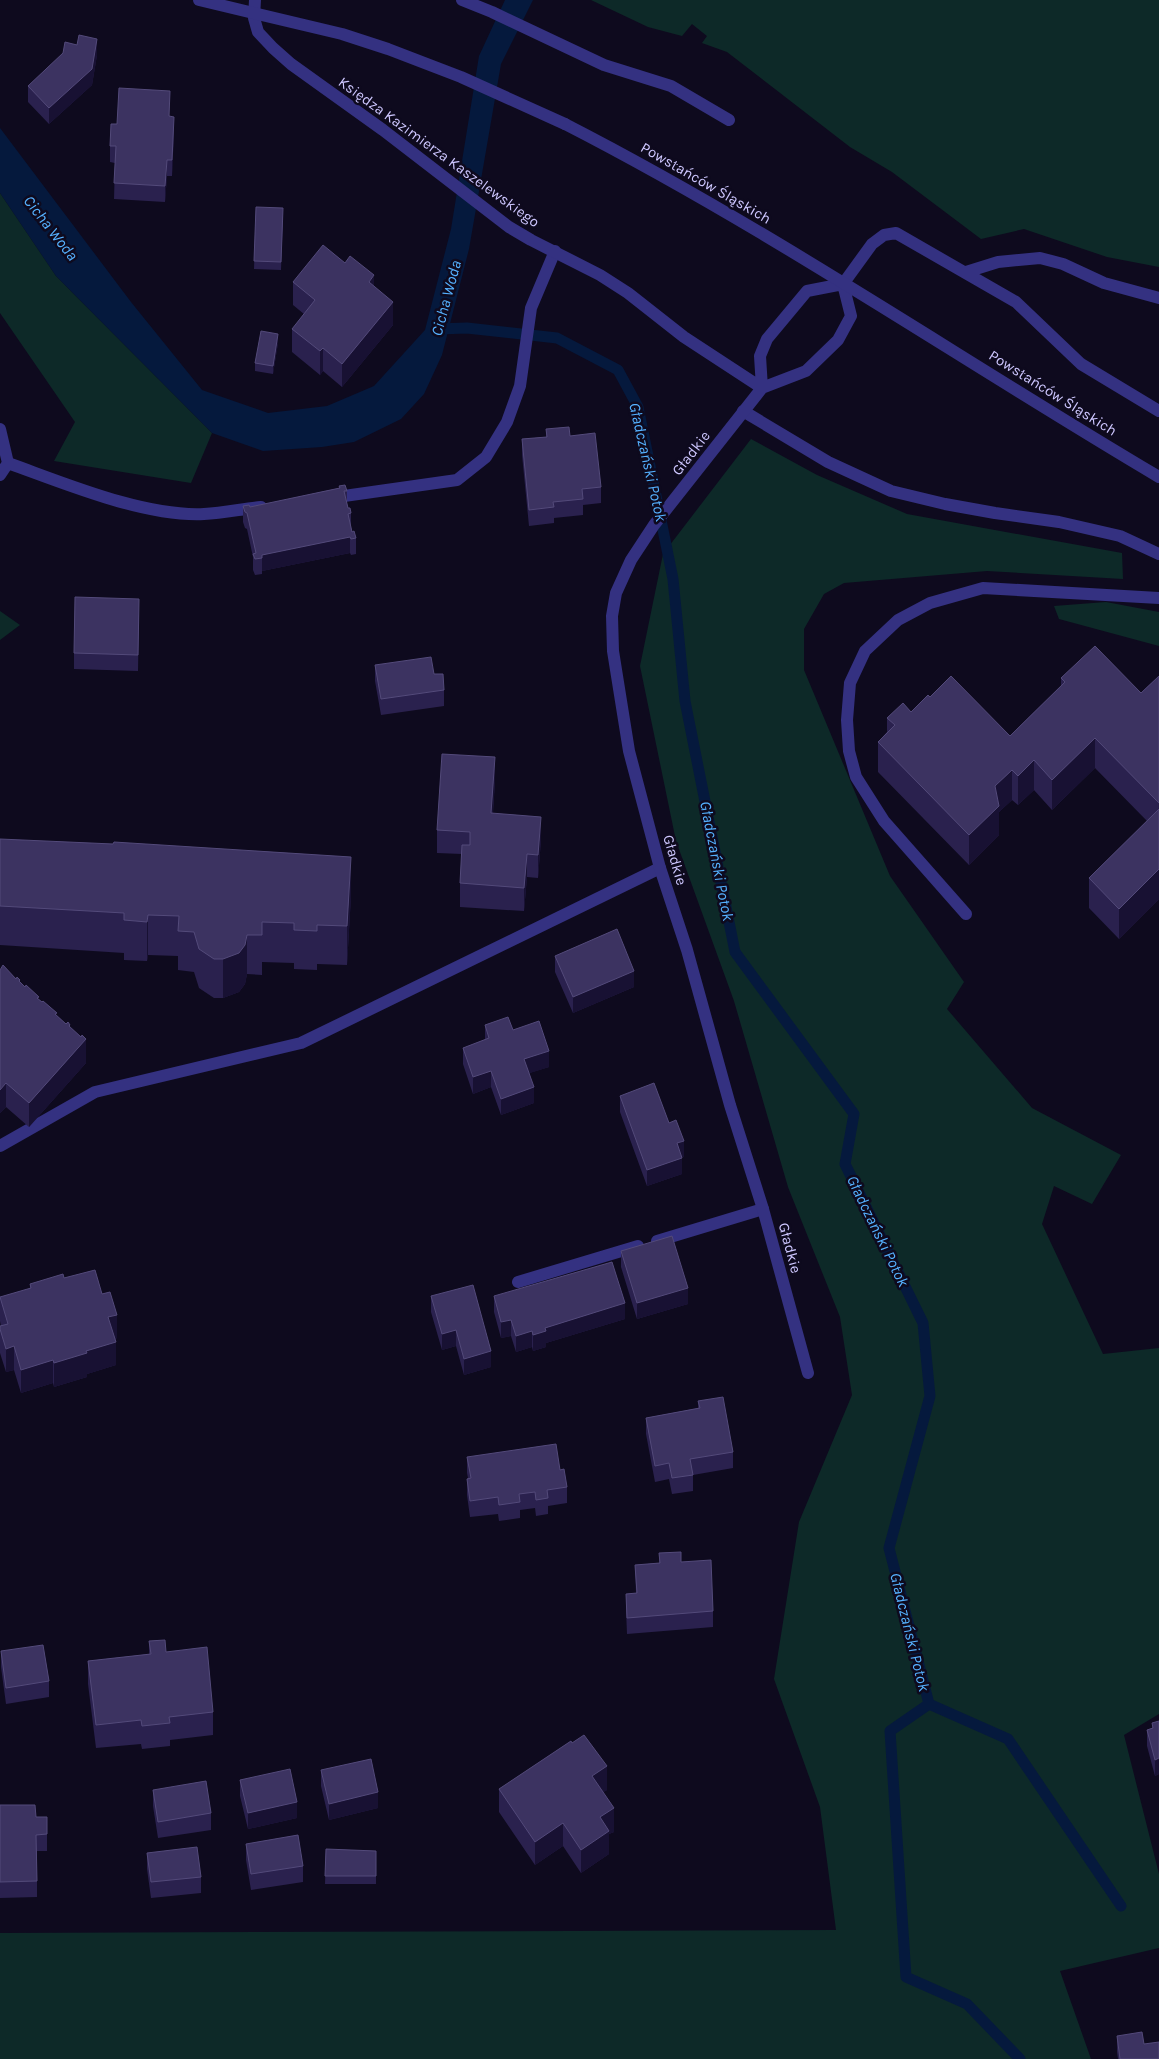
<svg xmlns="http://www.w3.org/2000/svg" width="1159" height="2059" font-family="Karla,sans-serif">
<style>
.green{fill:#0d2928}
.water{fill:#05193d}
.lines{fill:none;stroke-linecap:round;stroke-linejoin:round}
.stream{stroke:#05193d;stroke-width:11}
.service{stroke:#343181;stroke-width:12}
.pedestrian{stroke:#343181;stroke-width:12}
.minor{stroke:#343181;stroke-width:12}
.tertiary{stroke:#343181;stroke-width:12}
.tertiary-bridge{stroke:#343181;stroke-width:12}
.wall{fill:#2a214e}
.shaded-wall{fill:#181133}
.building{fill:#3c3361;stroke:#534a7a}
.labels{text-anchor:middle;dominant-baseline:central;stroke-width:5;stroke-linejoin:round;paint-order:stroke}
.street-label{font-size:15px;fill:#cec7ff;stroke:#0e0a1e}
.water-label{font-size:16px;font-style:italic;fill:#55b1ff;stroke:#0e0a1e}
</style>
<rect width="100%" height="100%" fill="#0e0a1e"/>
<path class="green" d="M591 0H1159V267L1107 257 1024 229 981 239 892 172 850 147 727 52 702 43 707 36 692 24 682 36 648 27Z
M0 193 56 276 212 433 191 483 54 461 75 422 0 313Z
M751 439 817 475 907 514 1122 553 1123 579 987 571 844 583 824 594 804 629V670L890 876 964 982 947 1009 1032 1108 1121 1155 1092 1204 1054 1186 1042 1224 1103 1354 1159 1348V1714L1124 1735 1159 1874V1948L1060 1971 1091 2059H0V1933L836 1930 820 1807 774 1679 799 1522 852 1395 840 1317 788 1187 734 1001 676 841 640 666 663 554Z
M1106 602 1159 612V646L1059 619 1054 606Z
M0 611 20 625 0 640Z"/>
<path class="water" d="M505 0H533L501 64 469 249 442 355 424 394 401 419 354 442 322 447 263 451 212 433 56 276 0 193V128L131 302 202 390 268 413 327 406 374 386 425 330 451 229 479 56Z"/>
<g class="lines">
<path class="stream" d="M438 329 467 328 557 338 618 370 638 407 673 579 685 701 735 952 854 1114 845 1164 923 1323 930 1396 889 1548 929 1704 890 1731 906 1977 967 2004 1020 2059
M929 1704 1008 1739 1121 1906"/>
<path class="service" d="M966 272 998 262 1040 258 1063 264 1104 283 1159 298
M843 284 872 244 884 235 896 233 1016 302 1081 364 1159 411
M743 411 828 462 891 491 945 504 995 513 1059 522 1120 536 1159 554
M0 429 8 463C64 483 144 517 204 514 223 513 242 509 261 507
M0 475 8 463
M330 498 457 480 486 457 507 422 520 386 531 308 555 251
M966 914 884 821 856 777 849 751 847 720 850 683 865 651 898 620 930 603 983 588 1159 598
M0 1146 95 1092 301 1043 660 868
M657 1241 763 1209
M518 1282 638 1246"/>
<path class="pedestrian" d="M462 0 492 12 604 65 671 86 729 120"/>
<path class="minor" d="M255 0 254 18 258 32 273 48 291 64 383 130 509 227 531 240 600 275 628 293 684 337 762 388
M762 388 760 356 767 339 807 291 843 284 851 316 838 340 806 371 762 388 654 525 631 560 616 593 612 616 613 651 629 751 660 868 687 950 730 1105 763 1209 808 1373"/>
<path class="tertiary" d="M565 124C770 229 961 360 1159 477"/>
<path class="tertiary-bridge" d="M199 0 342 34 388 49 461 77 565 124"/>
</g>
<path class="wall" d="M97 55 92 85 49 124 28 102V86Z
M170 116 174 133 172 176H167L165 202 114 199 115 163 110 162V146L117 124Z
M256 207 283 217 281 270 254 269Z
M345 263 374 286 393 325 342 387 323 371 320 375 292 352V329L304 314 293 305V282Z
M278 343 273 374 255 371V363Z
M546 429 570 436 601 487V503L583 505V515L554 518V523L529 526 522 455V439L546 437Z
M339 486 347 491V505L348 508 351 513V527L352 532 356 538V554L351 555 350 553 262 571V574L255 575 253 570V557L247 529 245 528 243 522V506L250 507 339 488Z
M139 615 138 671 74 669V653Z
M375 665 444 690V706L381 715 375 681Z
M1159 676V899L1119 939 1089 908V878L1147 821 1095 768 1052 810 1034 790 1018 805 1012 800 999 812V835L969 865 878 772V742L887 732V718L911 712 930 697 1010 736 1061 686V678L1141 693Z
M495 781 493 813 541 840 538 878 527 877 524 911 460 907V883L462 854 437 853V830Z
M0 839 351 896 347 965 317 964V970L294 969V963L262 962V975L247 974 245 984 239 992 223 998H214L199 988 194 972 178 970V956L148 955 147 961 124 960V953L0 945Z
M555 956 634 987 573 1013 555 972Z
M16 979 70 1028 86 1063 29 1127 6 1107 0 1113Z
M485 1025 513 1030 549 1067 529 1073 534 1103 501 1115 491 1087 473 1094 463 1064V1048L485 1040Z
M620 1096 669 1123 684 1157H681L682 1174 647 1186 620 1112Z
M621 1251 688 1304 637 1319 621 1267Z
M64 1278 102 1294 117 1338 115 1339 116 1365 87 1374V1377L54 1387 53 1383 21 1393 14 1370 6 1372 0 1353V1326H1L0 1321V1297L30 1289V1284Z
M431 1296 491 1367 464 1375 456 1346 442 1350 431 1312Z
M494 1296 625 1319 546 1343V1347L533 1351 532 1347 516 1352 511 1336 501 1338 494 1312Z
M698 1401 733 1452V1468L693 1475V1491L672 1494 669 1479 655 1482 646 1434V1418L698 1408Z
M467 1457 560 1470 567 1487V1503L548 1506V1514L536 1516 535 1508 520 1510V1518L499 1521 498 1514 470 1517 467 1495V1479L468 1478 467 1473Z
M659 1553 681 1562 713 1611V1627L627 1634 626 1610V1594L636 1593 635 1565 659 1563Z
M149 1641 166 1652 213 1712V1735L170 1740V1746L142 1749 141 1744 96 1748 88 1684V1661L149 1654Z
M1 1651 49 1681V1697L6 1704 1 1667Z
M1159 1721V1774L1155 1776 1147 1746V1730L1152 1728V1723Z
M321 1770 378 1808 329 1820 321 1786Z
M240 1780 297 1818 248 1829 240 1796Z
M499 1789 607 1790 603 1792 614 1832 609 1834V1854L581 1873 563 1846 535 1865 499 1812Z
M153 1790 211 1813V1830L158 1838 153 1806Z
M0 1805 36 1817 47 1834V1851H37V1897L0 1898Z
M246 1844 303 1866V1882L251 1890 246 1860Z
M326 1849 376 1851V1884H325Z
M147 1853 201 1877V1893L151 1898 147 1869Z
M1117 2036 1144 2044 1159 2059H1118L1117 2052Z"/>
<path class="shaded-wall" d="M97 39V55L92 85 49 124V108Z
M174 117V133L172 176V160Z
M167 160V176L165 202V186Z
M374 275V299L369 282Z
M393 302V325L342 387V364Z
M278 334V343L273 374V366Z
M323 348V371L320 375V351Z
M350 537V553L262 571V555Z
M1095 738V768L1052 810V780Z
M495 757V781L491 837V813Z
M1034 760V790L1018 805V776Z
M1012 770V800L999 812V835L969 865V835L995 786Z
M541 817V840L538 878V855Z
M527 854V877L524 911V888Z
M351 857V896L347 965V926Z
M1159 869V899L1119 939V909Z
M148 915V955L147 961V922Z
M247 935V974L245 984 239 992 223 998V959Z
M634 971V987L573 1013V997Z
M86 1039V1063L29 1127V1103Z
M549 1051V1067L524 1075V1059Z
M491 1071V1087L473 1094V1077Z
M6 1083V1107L0 1113V1090Z
M534 1087V1103L501 1115V1099Z
M684 1141V1157L677 1159V1143Z
M682 1158V1174L647 1186V1170Z
M688 1288V1304L637 1319V1303Z
M625 1303V1319L546 1343V1347L533 1351V1335L545 1328Z
M117 1315V1338L108 1341V1317Z
M511 1320V1336L501 1338V1322Z
M456 1330V1346L442 1350V1334Z
M532 1331V1347L516 1352V1336Z
M116 1342V1365L87 1374V1377L54 1387V1363L86 1351Z
M14 1346V1370L6 1372V1349Z
M491 1351V1367L464 1375V1359Z
M53 1360V1383L21 1393V1370Z
M1159 1758V1774L1155 1776V1760Z
M607 1766V1790L592 1799V1776Z
M378 1792V1808L329 1820V1804Z
M297 1802V1818L248 1829V1813Z
M614 1808V1832L609 1834V1854L581 1873V1850L600 1817Z
M563 1823V1846L535 1865V1842Z"/>
<path class="building" d="M79 35 97 39 92 69 49 108 28 86 63 53 65 42 77 45Z
M119 88 170 91 169 116 174 117 172 160H167L165 186 114 183 116 146H110L111 124H117Z
M256 207 283 208 281 262 254 261Z
M323 245 345 263 350 256 374 275 369 282 393 302 342 364 323 348 320 351 292 329 315 300 293 282Z
M261 331 278 334 273 366 255 363Z
M569 427 570 436 595 433 601 487 582 489 583 499 553 502 554 507 529 510 522 439 547 437 546 429Z
M345 485 347 491H344L348 508H350L351 513 348 514 352 532 354 531 356 538 351 539 350 537 262 555V558L255 559 253 554 256 553 247 513 245 512 243 506 249 505 250 507 340 488 339 486Z
M75 597 139 599 138 655 74 653Z
M1095 646 1141 693 1159 676V803L1095 738 1052 780 1034 760 1018 776 1012 770 995 786 999 806 969 835 878 742 895 725 887 718 903 703 911 712 928 695 930 697 951 676 1010 736 1065 682 1061 678Z
M431 657 434 674H443L444 690 381 699 375 665Z
M442 754 495 757 491 813 541 817 538 855 527 854 524 888 460 883 462 845H470V832L437 830Z
M1159 809V869L1119 909 1089 878Z
M0 839 113 844 114 842 351 857 347 926 317 925V931L294 930V923L262 922V935H247L245 945 239 953 223 959H214L199 949 194 932 178 931 179 916 148 915 147 922 124 920V913L0 906Z
M617 929 634 971 573 997 555 956Z
M3 965 16 979 17 977 20 980 19 981 25 987 26 985 39 997 37 998 42 1002 43 1001 57 1013 55 1014 66 1024 68 1022 70 1025 69 1026 81 1037 82 1035 86 1039 29 1103 6 1083 0 1090V970Z
M508 1017 513 1030 539 1021 549 1051 524 1059 534 1087 501 1099 491 1071 473 1077 463 1048 489 1038 485 1025Z
M654 1083 669 1123 676 1120 684 1141 677 1143 682 1158 647 1170 620 1096Z
M672 1236 688 1288 637 1303 621 1251Z
M612 1262 625 1303 545 1328 546 1331 533 1335 532 1331 516 1336 511 1320 501 1322 494 1296Z
M95 1270 102 1294 110 1292 117 1315 108 1317 116 1342 86 1351 87 1353 54 1363 53 1360 21 1370 14 1346 6 1349 0 1329V1326L8 1324 0 1297 31 1288 30 1284 63 1274 64 1278Z
M473 1285 491 1351 464 1359 456 1330 442 1334 431 1296Z
M723 1397 733 1452 690 1459 693 1475 672 1478 669 1463 655 1466 646 1418 700 1408 698 1401Z
M556 1444 560 1470 564 1469 567 1487 547 1490 548 1498 536 1500 535 1492 519 1494 520 1502 499 1505 498 1497 470 1501 467 1479 471 1478 467 1457Z
M681 1552V1562L711 1560 713 1611 627 1618 626 1594 637 1593 635 1565 660 1563 659 1553Z
M165 1640 166 1652 207 1647 213 1712 169 1717 170 1723 142 1726 141 1720 96 1725 88 1661 151 1654 149 1641Z
M43 1645 49 1681 6 1688 1 1651Z
M1159 1721V1758L1155 1760 1147 1730 1153 1728 1152 1723Z
M584 1735 607 1766 592 1776 614 1808 600 1817 609 1831 581 1850 563 1823 535 1842 499 1789 571 1741 572 1743Z
M371 1759 378 1792 329 1804 321 1770Z
M290 1769 297 1802 248 1813 240 1780Z
M206 1781 211 1813 158 1822 153 1790Z
M0 1805H35L36 1817H47V1834L36 1835 37 1881 0 1882Z
M298 1835 303 1866 251 1874 246 1844Z
M197 1847 201 1877 151 1882 147 1853Z
M326 1849 376 1851V1876H325Z
M1142 2032 1144 2044 1159 2042V2059H1120L1117 2036Z"/>
<g class="labels">
<g class="street-label">
<text transform="translate(439 152) rotate(36)">Księdza Kazimierza Kaszelewskiego</text>
<text transform="translate(706 183) rotate(30)">Powstańców Śląskich</text>
<text transform="translate(1053 393) rotate(32)">Powstańców Śląskich</text>
<text transform="translate(691 453) rotate(-52)">Gładkie</text>
<text transform="translate(675 860) rotate(74)">Gładkie</text>
<text transform="translate(790 1248) rotate(75)">Gładkie</text>
</g>
<g class="water-label">
<text transform="translate(51 228) rotate(52)">Cicha Woda</text>
<text transform="translate(446 298) rotate(-75)">Cicha Woda</text>
<text transform="translate(648 462) rotate(77)">Gładczański Potok</text>
<text transform="translate(717 861) rotate(79)">Gładczański Potok</text>
<text transform="translate(878 1231) rotate(64)">Gładczański Potok</text>
<text transform="translate(910 1632) rotate(76)">Gładczański Potok</text>
</g>
</g>
</svg>
